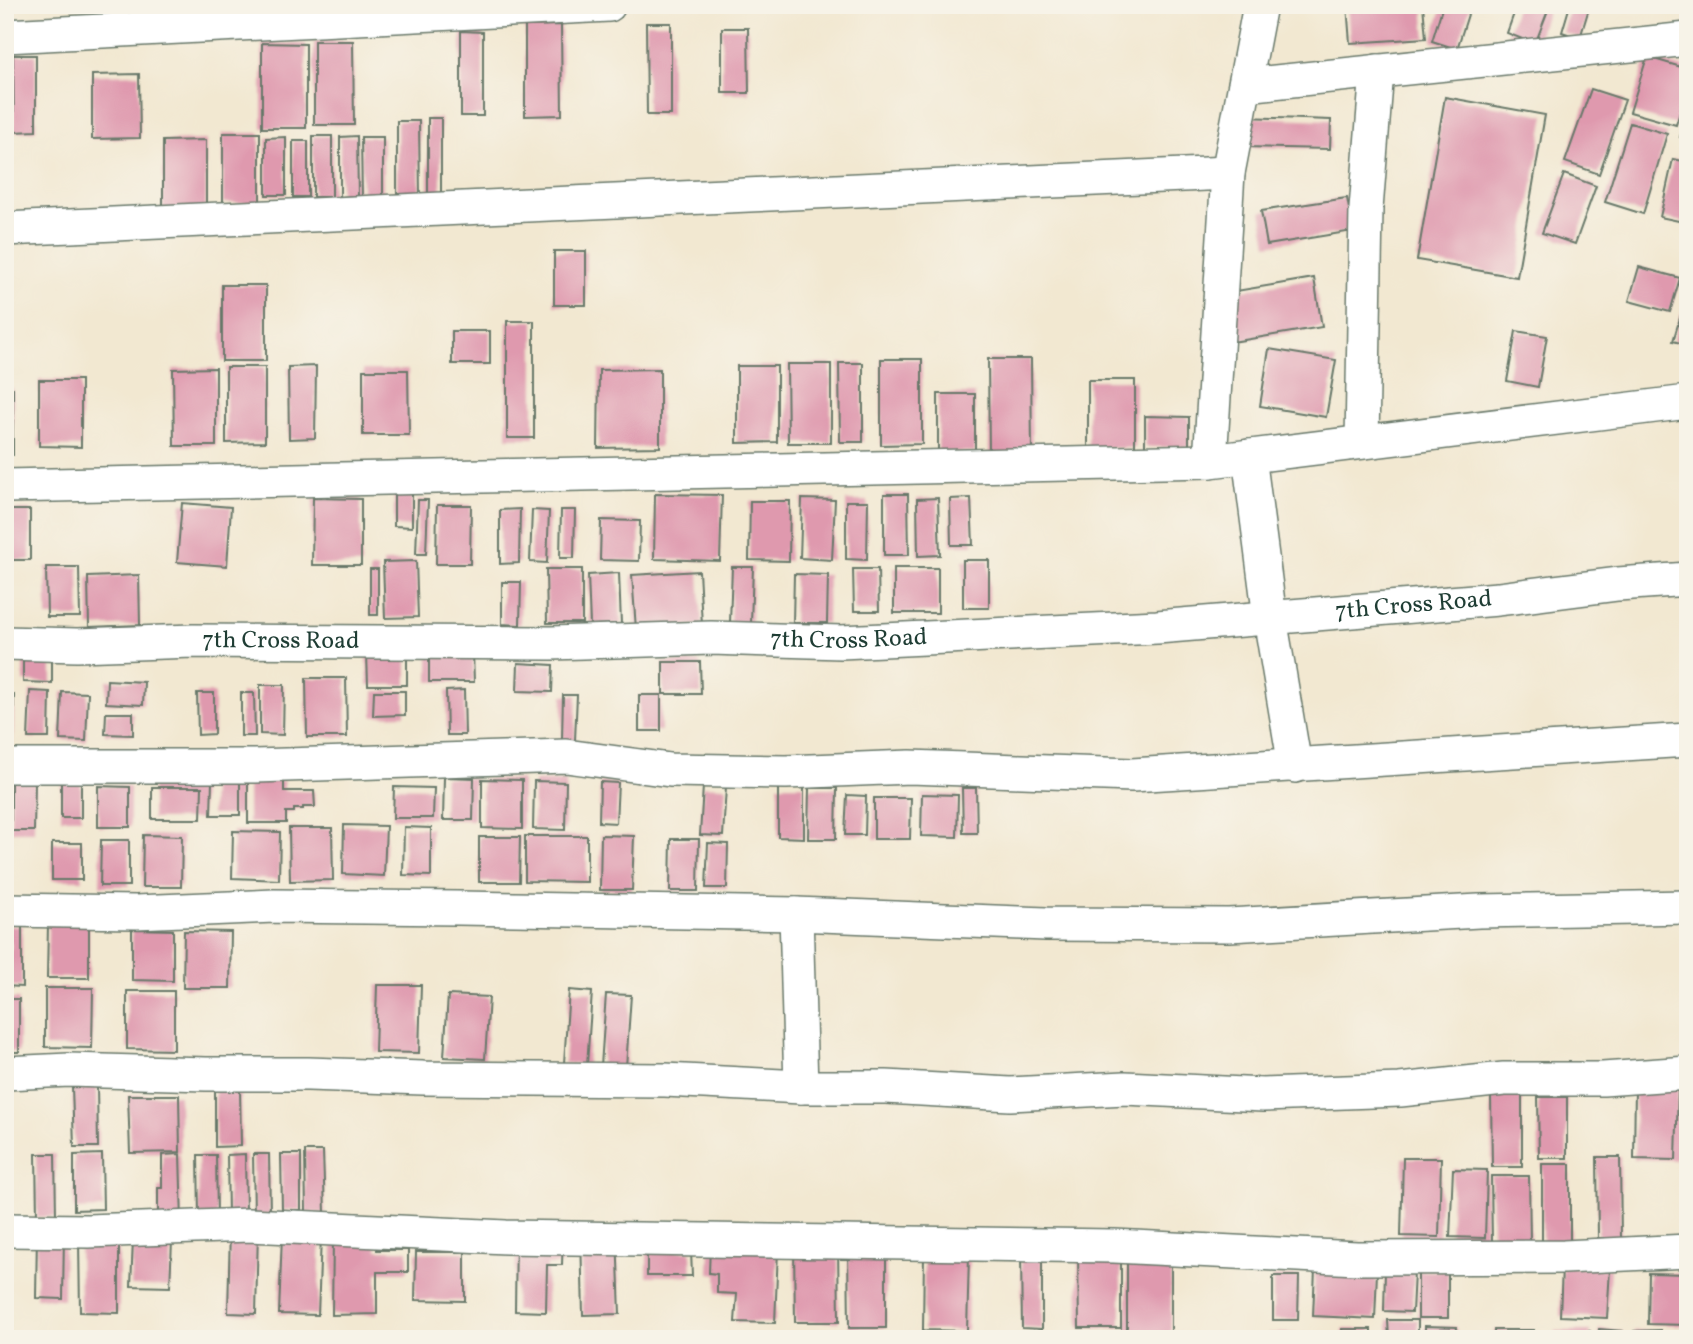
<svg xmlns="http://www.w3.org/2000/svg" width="1693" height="1344" font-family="Vollkorn,serif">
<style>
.building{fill:#df99ae}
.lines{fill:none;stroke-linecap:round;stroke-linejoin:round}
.street-casing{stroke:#69796b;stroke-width:36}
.street{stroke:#fff;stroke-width:33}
.labels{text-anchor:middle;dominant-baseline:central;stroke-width:5;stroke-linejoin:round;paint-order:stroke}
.street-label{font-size:24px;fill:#1f3d34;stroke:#f7f3e8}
</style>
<rect width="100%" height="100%" fill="#f7f3e8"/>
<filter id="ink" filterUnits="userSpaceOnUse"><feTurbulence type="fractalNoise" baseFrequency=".0143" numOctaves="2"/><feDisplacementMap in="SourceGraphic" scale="14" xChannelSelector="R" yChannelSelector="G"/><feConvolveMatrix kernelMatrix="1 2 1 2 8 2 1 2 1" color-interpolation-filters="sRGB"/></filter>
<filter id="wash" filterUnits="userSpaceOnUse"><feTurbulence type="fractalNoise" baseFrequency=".00686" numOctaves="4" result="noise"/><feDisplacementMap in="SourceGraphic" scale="28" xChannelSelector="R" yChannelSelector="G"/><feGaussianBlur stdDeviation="1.57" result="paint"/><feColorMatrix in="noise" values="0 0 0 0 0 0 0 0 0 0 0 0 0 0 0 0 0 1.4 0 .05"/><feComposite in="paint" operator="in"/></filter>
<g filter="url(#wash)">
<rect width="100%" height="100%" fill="#f2e8d1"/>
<g id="blocks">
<path class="building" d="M1347 5H1423L1426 38 1350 43Z
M1443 5H1471L1457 49 1432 41Z
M1517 5H1550L1535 44 1507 33Z
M1570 5H1590L1580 38 1562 32Z
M646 23H671V115H647Z
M561 25 562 115 525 116V26Z
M722 28H748L749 93H722Z
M461 31 483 32V116H461Z
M314 41H353L354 125H314Z
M262 43 306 44V128H262Z
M13 55H36V131L14 132Z
M1647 57 1688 69V86L1676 125 1630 112Z
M139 74 140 138 92 139V75Z
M1591 89 1625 100 1599 174 1565 162Z
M1445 97 1545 115 1517 277 1417 260Z
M1687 113H1688V139L1680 137Z
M1244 117 1331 120 1330 149 1244 147Z
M428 118H441V194H428Z
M397 121H419L420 198H397Z
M1630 123 1667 134 1643 214 1605 202Z
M223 133H260V203H223Z
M313 136H332V197H313Z
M357 136 358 196 340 197V137Z
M286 137V195H266V138Z
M361 137H383V201L362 200Z
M206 140V208L163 209V141Z
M293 141H308V197H293Z
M1673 159 1688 162V223L1660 217Z
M1564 174 1596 186 1575 244 1542 233Z
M1347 198 1353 231 1267 245 1261 211Z
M554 251H586V305H554Z
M1639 267 1680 278 1670 312 1629 301Z
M1314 278 1322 327 1232 342 1224 293Z
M222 285H266V361H222Z
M1687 295H1688V345L1673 341Z
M507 321H534V438H507Z
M452 331H490V364H452Z
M1516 331 1547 336 1538 387 1507 381Z
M1269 349 1336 360 1326 417 1260 406Z
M881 359H922V444L881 445Z
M988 359H1031L1032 454H989Z
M839 363H863V442H840Z
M787 364H831V443H788Z
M316 366 315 438 289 439 288 367Z
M737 366H777V442L737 443Z
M226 367H265V442L226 443Z
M216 368V446H174L173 369Z
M660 369V447L598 448 599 370Z
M363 370H408L409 435H363Z
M39 380H81V447L39 446Z
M1088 380H1135V448H1088Z
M5 388H13V455H5Z
M938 394H975V452H938Z
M1145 416 1189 417V447H1145Z
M394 487H412V527L394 526Z
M655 494 722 495 720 561 654 559Z
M884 494H908L909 555H884Z
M313 498 361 499V565H312Z
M938 498 940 555 918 556 917 499Z
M971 498 973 545H951L950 499Z
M802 499 835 500 832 560 800 558Z
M418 500H428L426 554H416Z
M750 501H790L789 561 749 560Z
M846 501H868L867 560 846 559Z
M182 503 231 507 227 566 177 562Z
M437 505H471L470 564H436Z
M520 509 519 563 500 564V510Z
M5 510H30V560H5Z
M532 510 549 511 547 563 530 562Z
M561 510H575L574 558H560Z
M601 520 640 521 639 561 600 560Z
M963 560H989V608H963Z
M416 561 418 617 385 618 383 562Z
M46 567H79L80 617H47Z
M732 567H753L751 623H730Z
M894 568H938V613H894Z
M370 569H378V615H370Z
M546 569H582V623H547Z
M853 569H878L879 611H854Z
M699 571 702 625 636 629 632 575Z
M619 573 621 624 590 625 588 575Z
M794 574 828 575 827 623H793Z
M139 575 140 625 89 627 88 577Z
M502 582H521L520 625 502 624Z
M23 648 52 649V683L23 682Z
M473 652 474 682H429V653Z
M367 653H407V685H368Z
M663 662H700L701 694H663Z
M518 663 553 665 552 692 517 691Z
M306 678H346L347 737H307Z
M107 680 144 682 143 705 106 703Z
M260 685H284L283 735 260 734Z
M464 690 465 735H447L446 691Z
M30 691 50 692 49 738H28Z
M374 691H405V715L373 716Z
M62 692 88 693 86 741 60 740Z
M197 693H214V734L198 735Z
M241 693H254L255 736H241Z
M5 695H14L13 745H5Z
M563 695H577L575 740H562Z
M639 695H661V731H639Z
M106 713H133V735L105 734Z
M444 777 474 778 473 820H443Z
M482 779 522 780V829L482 828Z
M11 781H35L34 831H11Z
M212 781H240V815H211Z
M248 781H284V791H314L315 807H303V809H294V812H286V823H248Z
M534 781 566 782 565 830 533 829Z
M600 782 618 783 616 823 599 822Z
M61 783H81V818H61Z
M778 785H804V838L778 837Z
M98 786 130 787V827H98Z
M703 786 726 787 723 836 700 835Z
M152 787H202L201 819H152Z
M394 787 434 788 433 818H393Z
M809 788H837L836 839H808Z
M962 788H976L977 833H963Z
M922 794 958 795 957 837 921 836Z
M847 795 866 796 865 835H845Z
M874 798H911L910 839H874Z
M344 825 386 826 384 876 343 874Z
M404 827 431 828V876L403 875Z
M289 828H332L333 880 290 881Z
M233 831 280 832 279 880 232 878Z
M143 835 182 836 181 887H142Z
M601 835 634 836 632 890H600Z
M525 836H587V882L525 881Z
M479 837H520L519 882H479Z
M671 839H699L698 891H670Z
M101 840H129V886H100Z
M52 843H82V880H52Z
M708 843 728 844 727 888H706Z
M48 923H89V978H47Z
M5 926H22V987L5 986V950L11 949V942H6Z
M132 929 173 930V981L132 980Z
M184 931 231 932 230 988H183Z
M377 985H421L419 1053 375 1052Z
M45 988H93L92 1048 45 1047Z
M569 990 592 992 587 1065 564 1063Z
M127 991H174V1050L127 1049Z
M606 994 631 995 626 1067 601 1066Z
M448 995 489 997 485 1059 444 1057Z
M5 999H19V1052H5Z
M97 1085 98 1147H74L72 1086Z
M1635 1088 1678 1089 1676 1160 1634 1159Z
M215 1089H240L241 1146 215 1147Z
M128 1095H179L180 1152 130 1153Z
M1491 1095H1522V1167H1492Z
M1538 1097H1567V1158H1539Z
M305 1151H323L325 1213H306Z
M36 1154H55L56 1217H37Z
M102 1154 103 1209 74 1210V1155Z
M180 1154 182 1223 158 1224V1188H162V1155Z
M245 1154 246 1215H228L227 1155Z
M253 1154H269L270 1215 254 1216Z
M281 1154H301V1210H282Z
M198 1155H216L217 1216H199Z
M1597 1157H1620L1621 1238H1598Z
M1403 1158H1441L1439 1237 1401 1236Z
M1542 1164H1570V1244H1542Z
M1453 1169 1487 1170 1485 1238 1450 1237Z
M1491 1176H1529L1530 1242H1492Z
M230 1229 258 1230 256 1314 228 1313Z
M37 1233 64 1234 63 1299 36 1298Z
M516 1234 563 1235 562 1265H547L546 1312 515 1311Z
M617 1234 620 1314 583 1315 581 1235Z
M282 1235 321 1236 318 1315 279 1314Z
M333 1239H377V1250H408V1272H377V1314L332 1315Z
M79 1240H119V1313L80 1312Z
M133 1240 172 1241 170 1287 131 1286Z
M794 1245H838L839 1322H795Z
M710 1246 778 1249 775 1323 735 1322 737 1294 717 1293V1274L709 1273Z
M848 1247 886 1248V1328H849Z
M647 1250 691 1251 692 1276H647Z
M416 1252H465V1301L415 1300Z
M1078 1253H1121V1328H1079Z
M924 1254 969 1255 967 1331 923 1330Z
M1021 1255H1042V1329L1022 1328Z
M1171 1257V1333L1127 1334V1258Z
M1562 1267 1610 1269 1607 1318 1560 1316Z
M1315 1269 1377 1272 1375 1319 1313 1316Z
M1385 1271 1414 1272 1412 1312 1384 1311Z
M1418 1271H1448V1318H1418Z
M1649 1273 1688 1274V1325L1648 1324Z
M1273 1276H1299L1298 1320H1273Z
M1388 1320H1418V1339H1389Z
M1425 1326 1457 1327 1456 1339H1425Z
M1342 1329H1371V1339H1342Z
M1599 1329 1622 1331V1339H1598Z
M1494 1330H1534V1339H1494Z
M1661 1330V1339H1634V1331Z
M1555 1331H1590V1339H1555Z
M1269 1333 1321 1334V1339H1269Z"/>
</g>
</g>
<g filter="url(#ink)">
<use href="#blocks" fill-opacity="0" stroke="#69796b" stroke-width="2"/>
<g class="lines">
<g class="street-casing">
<g id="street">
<path d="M5 36 609 5"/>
<path d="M1245 85 1688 39"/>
<path d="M5 229 1228 173"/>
<path d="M1362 442 1366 209 1377 71"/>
<path d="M1249 456 1270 618 1295 766"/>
<path d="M1210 461 1228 173 1260 5"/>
<path d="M5 486 1210 461 1688 402"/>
<path id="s1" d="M5 643 77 645 193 641 551 643 711 638 841 642 1157 627 1498 599 1618 584 1688 579"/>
<path d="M5 766H255L566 756 670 770 786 772 910 767 1132 775 1688 740"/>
<path d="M5 910 136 912 274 906 458 908 796 914 1046 924 1229 925 1479 911 1688 907"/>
<path d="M796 914 801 1087"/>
<path d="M5 1073 69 1070 206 1074H308L423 1078 665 1080 801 1087H886L1010 1094 1125 1088 1263 1095 1400 1090 1504 1079H1603L1688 1073"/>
<path d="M5 1230 88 1231 249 1225 506 1237 1114 1246 1357 1258 1564 1257 1688 1251"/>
</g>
</g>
<use href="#street" class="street"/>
</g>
</g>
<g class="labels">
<g class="street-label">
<text stroke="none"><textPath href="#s1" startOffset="1410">7th Cross Road</textPath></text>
<text stroke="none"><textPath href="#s1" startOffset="844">7th Cross Road</textPath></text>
<text stroke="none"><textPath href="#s1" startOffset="276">7th Cross Road</textPath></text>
</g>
</g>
<rect width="1693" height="1344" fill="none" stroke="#f7f3e8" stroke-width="28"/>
</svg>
